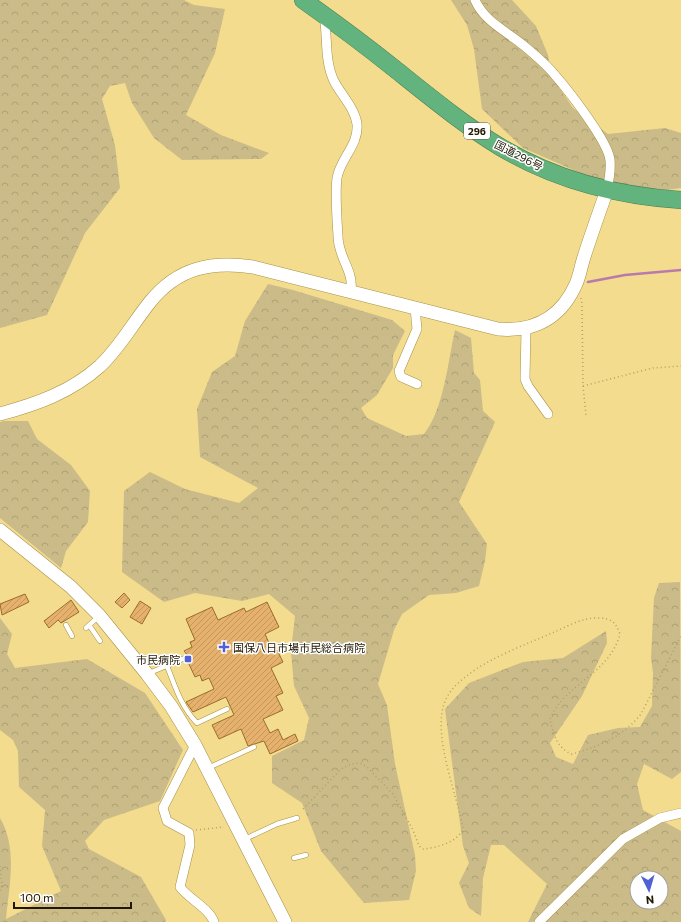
<svg xmlns="http://www.w3.org/2000/svg" width="681" height="922" font-family="Commissioner,'Noto Sans JP',sans-serif">
<style>
.forest{fill:url(#forest-crowns);fill-rule:evenodd}
.lines{fill:none;stroke-linecap:round;stroke-linejoin:round}
.stream{stroke:#b979ad;stroke-width:2.5}
.building{fill:url(#building-hatch);stroke:#9a6d2a}
.lane-casing{stroke:#a79144;stroke-width:5.5}
.street-casing{stroke:#a79144;stroke-width:10}
.secondary-casing{stroke:#a79144;stroke-width:14}
.highway-casing{stroke:#4b7d52;stroke-width:18}
.path{stroke:#b2a062;stroke-width:1.5;stroke-dasharray:1 3;stroke-linecap:butt}
.lane{stroke:#fff;stroke-width:4.5}
.street{stroke:#fff;stroke-width:9}
.secondary{stroke:#fff;stroke-width:13}
.highway{stroke:#62b37e;stroke-width:17}
.poi-dot{fill:#5260d6;stroke:#fefefe;stroke-width:1.5}
.labels{text-anchor:middle;dominant-baseline:central;stroke-width:3;stroke-linejoin:round;paint-order:stroke}
.shield{fill:#fefefe;stroke:#635d4c;stroke-width:1}
.shield-label{font-size:10px;font-weight:bold;fill:#211800}
.street-label{font-size:11px;fill:#211800;stroke:#fefefe}
.poi-label{font-size:11px;fill:#211800;stroke:#fefefe;text-anchor:start}
</style>
<defs>
<pattern id="forest-crowns" width="20" height="18" patternUnits="userSpaceOnUse"><rect width="20" height="18" fill="#cabb88"/><path d="M2 6a3 3 0 1 1 6 0M12 15a3 3 0 1 1 6 0" fill="none" stroke="#ada074"/></pattern>
<pattern id="building-hatch" width="6" height="6" patternUnits="userSpaceOnUse"><rect width="6" height="6" fill="#e5b16c"/><path d="M-1 1l2-2M0 6l6-6M5 7l2-2" fill="none" stroke="#c4985c"/></pattern>
</defs>
<rect width="100%" height="100%" fill="#f3dc8e"/>
<path class="forest" d="M0 0H184L194 5 225 9 215 53 186 115 221 135 269 153 261 159 182 160 154 138 132 103 125 83 110 86 102 99 115 145 120 188 85 233 47 315 0 328Z
M451 0H512L536 26 548 55 552 77 573 108 608 134 665 128 681 133V188L652 192 615 188 523 148 482 109 474 49 467 25Z
M268 284 293 290 392 320 405 331 393 355V368L377 395 361 408 367 418 406 436 424 434C444 409 448 361 455 330L471 338 474 373 480 380 483 411 495 422 459 502 487 544 485 561 479 586 456 593 429 595 402 614 394 630 378 684 387 705 395 764 415 855 416 871 409 900 364 903 321 851 302 803 272 783V756L304 740 309 718 294 686 291 651 295 616 269 594 242 601 195 593 164 602 122 572 124 491 150 472 185 489 239 503 258 488 200 457 197 409 212 372 235 356 245 321Z
M4 421H28L37 439 71 465 90 491 88 522 66 551 61 568 0 518V422Z
M680 582 681 772 672 779 644 764 637 784 643 810 681 831V922H528L547 884 504 845H491L483 878 481 916 469 908 459 883 469 863 463 846 445 709 469 683 523 662 563 658 606 631 607 643 582 696 550 743 556 757 573 764 588 735 618 728 640 727 652 706 653 673 651 658 654 598 659 583ZM637 878H661V902H637Z
M0 618 12 634 7 654 15 668 87 659 145 693 183 750 160 801 104 820 85 841 89 849 141 877 166 920 165 922H0V818C18 849 9 886 6 919L61 891 42 846 45 810 19 787 18 751 13 740 0 730Z"/>
<g class="lines">
<path class="stream" d="M588 282 625 275 681 270"/>
</g>
<path class="building" d="M124 593 130 600 122 608 115 602Z
M25 594 29 602 2 615 0 604Z
M71 600 79 612 61 623 58 620 49 628 44 621Z
M140 601 151 608 142 624 130 617Z
M267 602 279 627 265 634 273 652 277 650 283 662 271 668 283 693 276 696 283 710 263 719 270 733 278 729 283 740 295 734 298 741 270 754 264 741 248 746 241 729 219 739 212 725 234 715 226 697 193 712 186 702 214 689 209 678 202 681 200 675 195 677 188 662 189 657 184 651 192 647 190 642 195 640 186 619 212 607 218 620 244 608 246 612Z"/>
<g class="lines">
<g class="lane-casing">
<path id="lane" d="M66 625 72 636
M89 625 100 641
M86 628 98 617
M167 666C175 686 181 707 197 723L227 709
M147 674 185 658
M208 768 254 747
M245 839 277 824 297 818
M294 858 306 855"/>
</g>
<g class="street-casing">
<path id="street" d="M475 0C484 21 506 31 523 45 534 54 545 63 554 74 568 90 608 141 610 160 611 170 609 181 607 190
M324 15C328 37 324 60 334 81 341 95 355 108 357 124 359 145 340 159 337 178 335 193 337 220 338 236 338 258 354 270 351 291
M415 308 417 329 399 371 401 377 417 384
M526 329 525 379 528 386 548 414
M195 745 163 808 167 821 189 833 190 845 180 887C190 900 209 908 214 922
M539 922 623 839 660 818 681 813"/>
</g>
<g class="secondary-casing">
<path id="secondary" d="M0 414C37 404 71 392 100 366 120 347 133 323 150 302 178 267 212 261 253 267L498 329C534 332 561 318 576 284 580 275 581 266 584 257 591 235 599 213 607 190
M0 530 71 587 99 615 147 674 171 706 195 745 285 922"/>
</g>
<g class="highway-casing">
<path id="highway" d="M303 0C334 22 365 45 395 69 430 97 464 125 502 148 556 180 619 196 681 200"/>
</g>
<path class="path" d="M581 298 582 304 583 386 586 415
M583 386 653 368 681 366
M303 809 341 769 351 764 360 763 367 767 393 794 413 830 419 846 423 849C436 848 458 842 463 829 457 794 433 738 444 704 448 692 457 683 468 675 489 658 527 644 552 633 562 629 572 623 583 620 590 618 600 617 607 619 615 621 617 627 620 634 609 675 564 684 550 719 553 733 557 749 572 754 598 747 624 736 641 714L681 636
M196 830 224 827
M0 866 2 884 0 892"/>
<use href="#lane" class="lane"/>
<use href="#street" class="street"/>
<use href="#secondary" class="secondary"/>
<use href="#highway" class="highway"/>
</g>
<g class="poi-dot">
<path d="M222 641h4v4h4v4h-4v4h-4v-4h-4v-4h4z"/>
<rect x="184" y="655" width="8" height="8" rx="2"/>
</g>
<g class="labels">
<rect class="shield" x="464" y="123" width="26" height="16" rx="3"/>
<g class="shield-label">
<text x="477" y="131">296</text>
</g>
<g class="street-label">
<text transform="translate(519 155) rotate(27)">国道296号</text>
</g>
<g class="poi-label">
<text x="233" y="647">国保八日市場市民総合病院</text>
<text x="180" y="659" text-anchor="end">市民病院</text>
</g>
</g>
<g transform="translate(649 890) rotate(175)"><circle r="19" fill="#fefefe" stroke="#a6a298"/>
<path d="M0-3L7 15L0 10L-7 15Z" fill="#5260d6"/>
<text y="-6" font-size="11" font-weight="bold" text-anchor="middle" fill="#211800">N</text>
</g>
<path d="M14 902v6h117v-6" fill="none" stroke="#211800" stroke-width="2"/>
<text x="20" y="902" font-size="12" fill="#211800" stroke="#fefefe" stroke-width="3" paint-order="stroke">100 m</text>
</svg>
